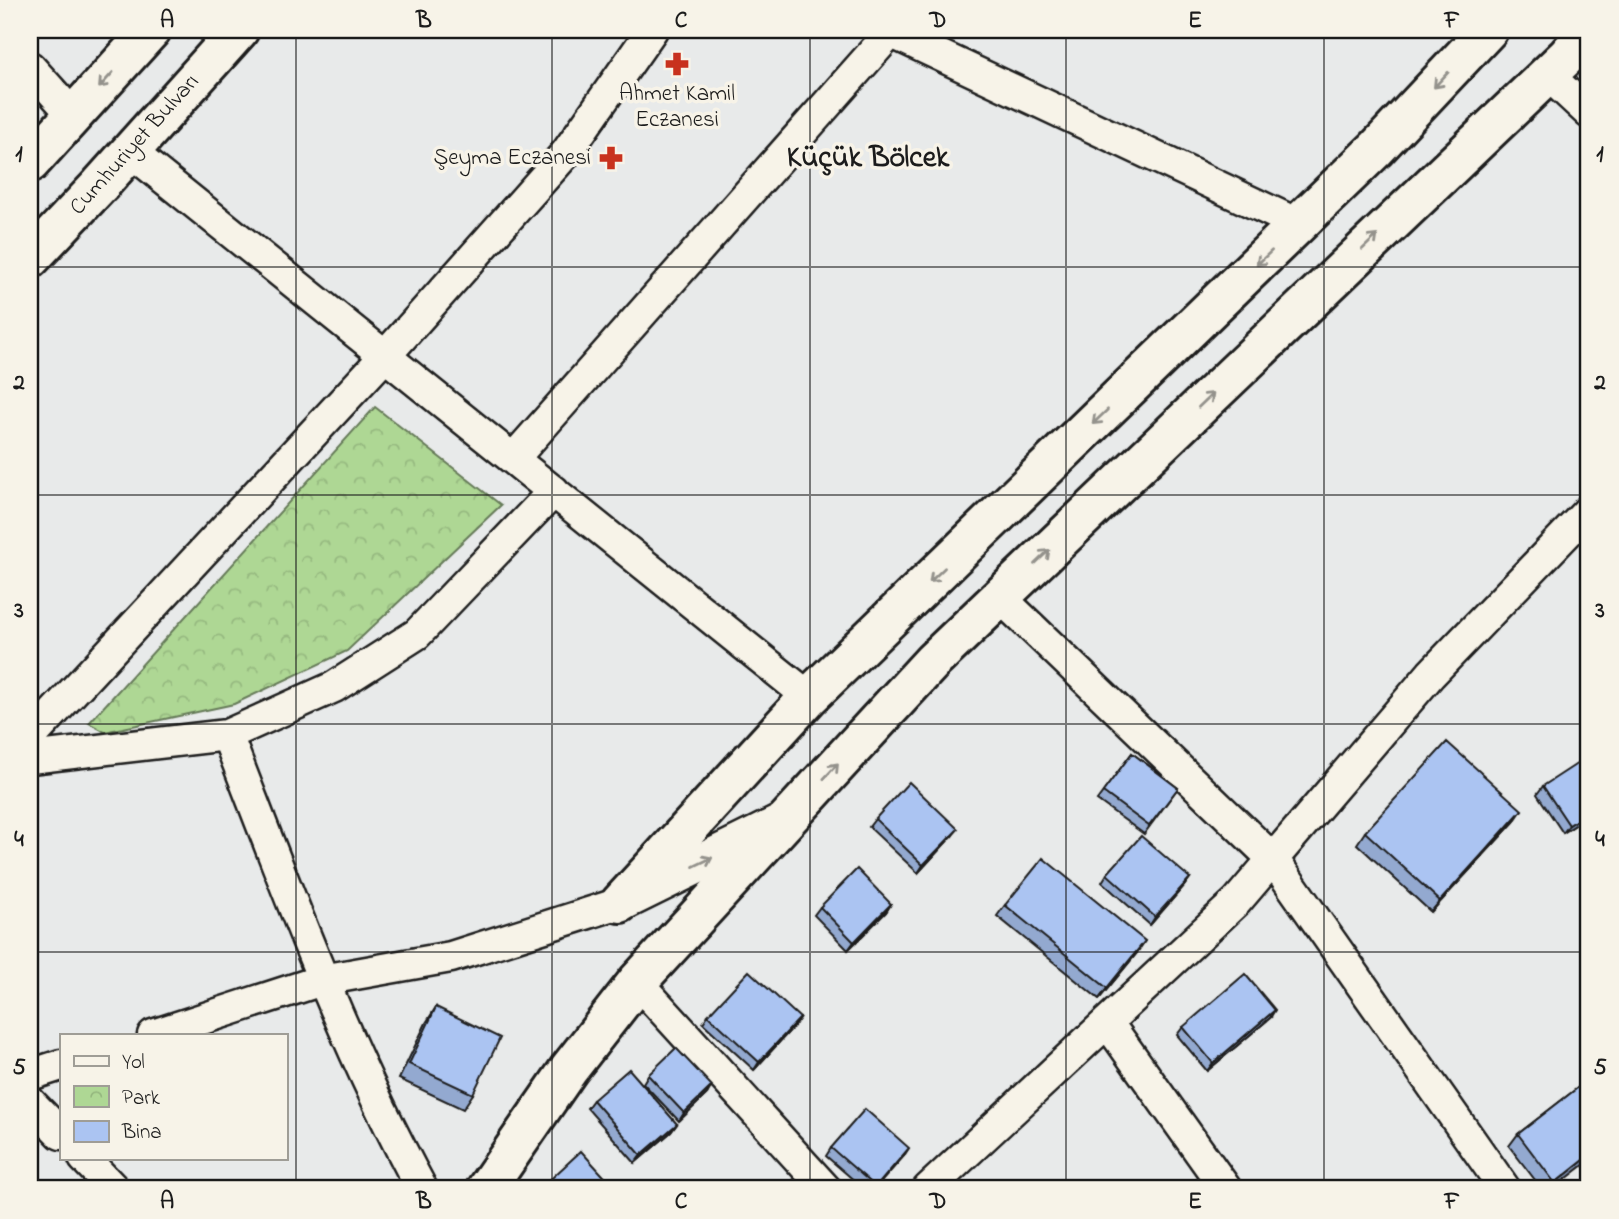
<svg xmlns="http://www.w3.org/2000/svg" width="1619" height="1219" font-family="'Indie Flower',sans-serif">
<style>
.park{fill:url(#park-crowns);stroke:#657a58;stroke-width:2}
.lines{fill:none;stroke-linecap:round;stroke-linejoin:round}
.minor-casing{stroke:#1c1c1c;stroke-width:35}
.tertiary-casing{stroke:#1c1c1c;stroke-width:42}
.secondary-casing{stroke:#1c1c1c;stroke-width:44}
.primary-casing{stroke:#1c1c1c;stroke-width:44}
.minor{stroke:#f7f3e8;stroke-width:30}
.tertiary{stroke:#f7f3e8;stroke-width:37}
.secondary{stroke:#f7f3e8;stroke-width:38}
.primary{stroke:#f7f3e8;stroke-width:38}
.wall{fill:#93a9d0;stroke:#1c1c1c;stroke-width:2}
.shaded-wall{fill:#7889a9;stroke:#1c1c1c;stroke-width:2}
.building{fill:#abc4f2;stroke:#1c1c1c;stroke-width:2}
.oneway{stroke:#94928c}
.grid{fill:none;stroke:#1c1c1c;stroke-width:2;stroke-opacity:0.55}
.labels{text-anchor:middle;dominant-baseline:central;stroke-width:7;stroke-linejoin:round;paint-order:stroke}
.poi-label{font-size:23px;fill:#1c1c1c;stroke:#f7f3e8}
.street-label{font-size:23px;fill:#1c1c1c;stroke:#f7f3e8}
.district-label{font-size:30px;font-weight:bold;fill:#1c1c1c;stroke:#f7f3e8}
.neatline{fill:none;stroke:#1c1c1c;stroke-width:2.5}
.grid-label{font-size:23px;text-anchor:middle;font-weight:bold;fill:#1c1c1c}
</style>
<defs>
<pattern id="park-crowns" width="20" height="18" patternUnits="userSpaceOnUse" patternTransform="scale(1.75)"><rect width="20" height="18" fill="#aed794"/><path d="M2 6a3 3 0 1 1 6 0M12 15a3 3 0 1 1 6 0" fill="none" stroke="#95b87f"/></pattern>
</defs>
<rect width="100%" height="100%" fill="#e8eaea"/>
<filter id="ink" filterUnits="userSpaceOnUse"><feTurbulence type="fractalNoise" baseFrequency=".0143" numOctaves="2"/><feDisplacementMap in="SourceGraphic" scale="14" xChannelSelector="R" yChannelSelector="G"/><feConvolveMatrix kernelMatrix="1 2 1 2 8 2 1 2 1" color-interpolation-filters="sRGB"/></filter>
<g filter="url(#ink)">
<path class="park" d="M375 407 501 505 347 651 234 704 105 732 89 723Z"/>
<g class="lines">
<g class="minor-casing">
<path id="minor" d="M886 30 1298 224
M30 67 74 116
M1547 74 1589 113
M130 151 809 697
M513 459 891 32
M1000 597 1273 859 1505 1189
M227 735C287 889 343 1044 422 1189
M30 738 385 356 566 153 652 30
M30 758 227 735 334 687 417 634 554 491
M637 982 826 1189
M1107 1022 1226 1189
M153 1035 322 980 451 957 620 903
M30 1075 61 1065
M30 1102 61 1134
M84 1158 114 1189
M928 1189 1237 901 1431 674 1589 510"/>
</g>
<g class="tertiary-casing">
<path id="tertiary" d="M624 901 782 823"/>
</g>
<g class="secondary-casing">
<path id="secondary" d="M620 903 809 697 1376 149 1488 30
M486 1189 569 1069 637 982 933 661 1567 56 1589 30"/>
</g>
<g class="primary-casing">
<path id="primary" d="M30 163 151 30
M30 259 100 185 239 30"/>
</g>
<use href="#minor" class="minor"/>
<use href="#tertiary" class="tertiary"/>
<use href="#secondary" class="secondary"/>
<use href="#primary" class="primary"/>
</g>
<path class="wall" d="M1589 252V264L1584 259Z
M1132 753 1178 788 1144 834 1097 800Z
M1543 786 1589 816 1563 833 1537 794Z
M875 819 952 836 918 873 869 827Z
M1514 822 1431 912 1357 844 1365 832Z
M1107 874 1190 878 1184 886 1150 925 1102 882Z
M891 904 886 912 848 950 814 915 820 907Z
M1005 905 1137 953 1099 999 997 916Z
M436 1007 473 1094 463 1109 399 1079 426 1023Z
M708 1015 800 1018 794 1026 754 1070 703 1023Z
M1270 1018 1207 1071 1177 1035 1183 1027Z
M648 1075 707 1094 679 1121 643 1083Z
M1589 1079 1553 1189H1542L1509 1146 1518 1134Z
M593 1100 677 1124 671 1132 635 1163 587 1108Z
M831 1148 904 1156 875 1189H864L826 1156Z"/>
<path class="shaded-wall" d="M1522 810 1514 822 1431 912 1440 901Z
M1589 812V816L1563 833 1569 825Z
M958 829 952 836 918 873 923 865Z
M1190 878 1184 886 1150 925 1155 917Z
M891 904 886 912 848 950 854 942Z
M1145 941 1137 953 1099 999 1107 988Z
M1275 1010 1270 1018 1207 1071 1213 1063Z
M800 1018 794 1026 754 1070 759 1062Z
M712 1086 707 1094 679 1121 684 1113Z
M677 1124 671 1132 635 1163 641 1155Z
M909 1148 904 1156 874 1189Z
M1589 1156V1161L1553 1189H1550L1555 1183Z"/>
<path class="building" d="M1447 742 1522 810 1440 901 1365 832Z
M1132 753 1178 788 1149 826 1103 792Z
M1589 756V812L1569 825 1543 786Z
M909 782 958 829 923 865 875 819Z
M1141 836 1190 878 1155 917 1107 874Z
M1043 858 1145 941 1107 988 1005 905Z
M857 869 891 904 854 942 820 907Z
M749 971 800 1018 759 1062 708 1015Z
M1245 974 1275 1010 1213 1063 1183 1027Z
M436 1007 500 1038 473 1094 409 1064Z
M676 1048 712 1086 684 1113 648 1075Z
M629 1069 677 1124 641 1155 593 1100Z
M1589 1079V1156L1555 1183 1518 1134Z
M865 1109 909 1148 876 1187 831 1148Z
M581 1151 611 1184 605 1189H540Z"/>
<defs><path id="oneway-shaft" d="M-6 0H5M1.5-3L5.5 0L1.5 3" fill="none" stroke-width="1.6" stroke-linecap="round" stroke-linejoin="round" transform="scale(1.75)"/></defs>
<g class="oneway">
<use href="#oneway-shaft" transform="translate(106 80) rotate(132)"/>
<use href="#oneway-shaft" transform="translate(1441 80) rotate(133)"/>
<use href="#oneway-shaft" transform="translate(1370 242) rotate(-44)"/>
<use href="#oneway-shaft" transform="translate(1264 258) rotate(136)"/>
<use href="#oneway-shaft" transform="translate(1206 400) rotate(-44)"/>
<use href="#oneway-shaft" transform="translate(1100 417) rotate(136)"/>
<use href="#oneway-shaft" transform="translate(1042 557) rotate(-44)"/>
<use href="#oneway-shaft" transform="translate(937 575) rotate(136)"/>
<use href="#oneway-shaft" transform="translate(831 771) rotate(-47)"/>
<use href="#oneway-shaft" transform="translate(703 862) rotate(-26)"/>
</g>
</g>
<path class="grid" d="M296 30V1189M552 30V1189M810 30V1189M1066 30V1189M1324 30V1189M30 267H1589M30 495H1589M30 724H1589M30 952H1589"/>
<defs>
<g id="pharmacy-bare" transform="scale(1.89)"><path d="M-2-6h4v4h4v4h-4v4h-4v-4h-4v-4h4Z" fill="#c8321e" stroke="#f7f3e8" stroke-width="2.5" paint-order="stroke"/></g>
</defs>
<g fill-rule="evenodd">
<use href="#pharmacy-bare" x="677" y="64"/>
<use href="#pharmacy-bare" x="611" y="158"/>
</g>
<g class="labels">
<g class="poi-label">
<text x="677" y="94">Ahmet Kamil<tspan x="677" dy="26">Eczanesi</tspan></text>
<text x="591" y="158" text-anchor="end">Şeyma Eczanesi</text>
</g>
<g class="street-label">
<text transform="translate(135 145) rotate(-48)">Cumhuriyet Bulvarı</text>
</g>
<g class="district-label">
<text x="868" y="159">Küçük Bölcek</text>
</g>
</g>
<rect width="1619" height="1219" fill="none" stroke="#f7f3e8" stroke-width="77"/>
<rect x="60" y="1034" width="228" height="126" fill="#f7f3e8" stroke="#9f9d96" stroke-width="2"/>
<rect x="74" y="1056" width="35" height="10" fill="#f7f3e8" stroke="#9f9d96" stroke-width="2"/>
<text x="122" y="1068" font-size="21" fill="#1c1c1c">Yol</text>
<rect x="74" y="1086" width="35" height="21" fill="url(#park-crowns)" stroke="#9f9d96" stroke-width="2"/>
<text x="122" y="1104" font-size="21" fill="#1c1c1c">Park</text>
<rect x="74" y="1121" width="35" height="21" fill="#abc4f2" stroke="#9f9d96" stroke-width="2"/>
<text x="122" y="1138" font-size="21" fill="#1c1c1c">Bina</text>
<rect x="38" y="38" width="1542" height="1142" class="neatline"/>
<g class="grid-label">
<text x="167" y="27">A</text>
<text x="424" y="27">B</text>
<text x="681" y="27">C</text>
<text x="938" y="27">D</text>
<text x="1195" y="27">E</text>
<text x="1452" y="27">F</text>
<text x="19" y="161">1</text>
<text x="1600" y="161">1</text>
<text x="19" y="389">2</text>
<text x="1600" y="389">2</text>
<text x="19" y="617">3</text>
<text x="1600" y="617">3</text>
<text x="19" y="846">4</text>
<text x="1600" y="846">4</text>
<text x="19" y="1074">5</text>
<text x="1600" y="1074">5</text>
<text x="167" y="1208">A</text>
<text x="424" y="1208">B</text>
<text x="681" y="1208">C</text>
<text x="938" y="1208">D</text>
<text x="1195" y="1208">E</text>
<text x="1452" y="1208">F</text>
</g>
</svg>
